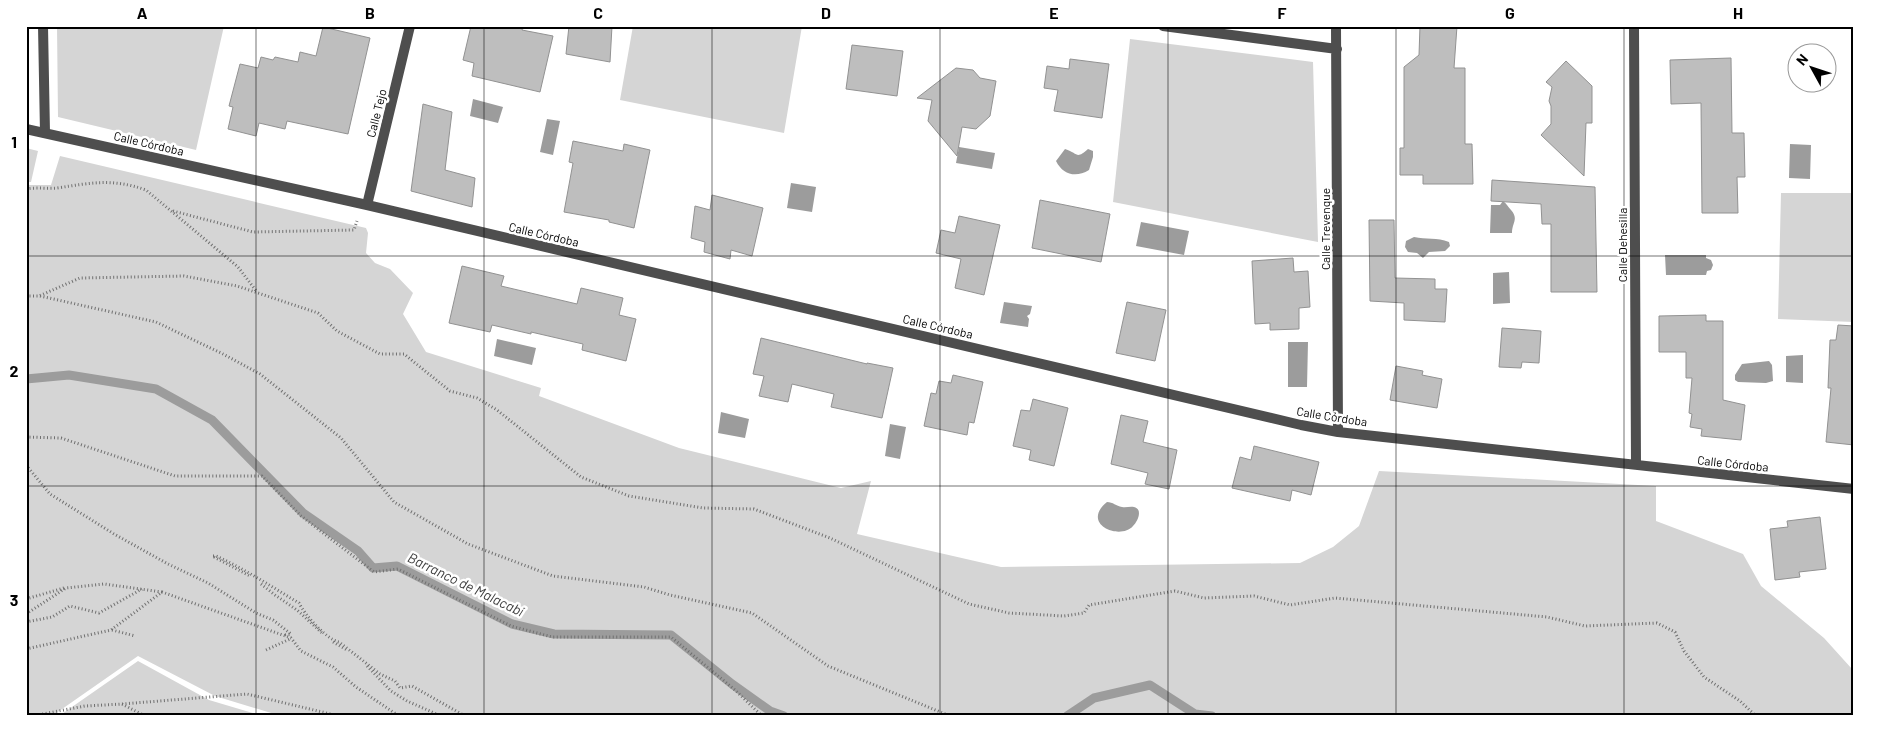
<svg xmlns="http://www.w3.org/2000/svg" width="1880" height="742" font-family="Barlow,sans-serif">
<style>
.green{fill:#d5d5d5}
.water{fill:#9c9c9c}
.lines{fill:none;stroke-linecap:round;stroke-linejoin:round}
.stream{stroke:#9c9c9c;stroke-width:9}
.building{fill:#bebebe;stroke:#929292}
.path{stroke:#707070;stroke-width:3;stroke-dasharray:1 2.5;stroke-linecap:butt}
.street{stroke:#4e4e4e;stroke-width:10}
.grid{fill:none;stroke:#000;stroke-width:1;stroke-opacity:0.55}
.labels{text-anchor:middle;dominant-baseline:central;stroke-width:5;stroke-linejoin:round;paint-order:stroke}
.street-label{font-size:12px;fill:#000;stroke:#fff}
.water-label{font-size:14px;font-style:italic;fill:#3d3d3d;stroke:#fff}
.neatline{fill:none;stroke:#000;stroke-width:2}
.grid-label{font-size:16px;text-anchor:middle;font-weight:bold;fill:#000}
</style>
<rect width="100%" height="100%" fill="#fff"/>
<path class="green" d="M57 26H224L196 150 58 117Z
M633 26H802L784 133 620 100Z
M1130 39 1313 62 1318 242 1113 202Z
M26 148 38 151 31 182H26Z
M60 156 366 228 368 233 366 253 375 263 390 269 413 293 403 314 426 352 541 388 539 396 679 448 841 488 871 481 857 534 1001 567 1300 563 1333 547 1359 526 1379 471 1656 486V521L1743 554 1761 586 1824 638 1852 669 1854 673V716H281L215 696 138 656 52 716H26V185H51Z
M1781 193H1854V322L1778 319Z
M138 661 209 700 263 716H59Z"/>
<path class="water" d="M473 99 503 107 498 123 470 116Z
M547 119 560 121 553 155 540 152Z
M1790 144 1811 145 1810 179 1789 178Z
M959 147 995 153 992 169 956 163Z
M1065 149C1078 153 1076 160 1088 149L1093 151V157L1089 170C1076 178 1063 175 1056 161Z
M791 183 816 187 812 212 787 208Z
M1503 201C1507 204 1508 207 1511 210 1519 219 1512 223 1512 233H1490L1491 205H1500Z
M1141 222 1189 231 1184 255 1136 246Z
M1414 237C1426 240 1437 237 1449 242L1450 246 1445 251 1429 252 1423 258 1417 253 1408 252 1405 247 1406 241Z
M1665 255H1706V258L1711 260 1713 265 1711 270 1707 271 1706 275H1666Z
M1509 272 1510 303 1493 304V273Z
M1004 302 1032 306 1030 314 1027 316 1029 319 1028 327 1000 323Z
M497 339 536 348 532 365 494 356Z
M1288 342H1308L1307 387H1288Z
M1803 355V383L1786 382V356Z
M1769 361 1772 365 1773 381 1766 383 1738 382 1735 380V375L1742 364Z
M721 412 749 419 745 438 718 433Z
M890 424 906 427 900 459 885 456Z
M1107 502C1113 502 1116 506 1122 507 1126 508 1130 506 1134 507 1143 509 1138 521 1133 526 1120 541 1080 524 1107 502Z"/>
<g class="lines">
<path class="stream" d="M26 379 69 375 156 389 212 420 303 513 358 551 373 568 397 566 512 624 554 634 671 635 732 684 770 711 784 716
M1067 716 1094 698 1150 685 1195 714 1212 716"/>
</g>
<path class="building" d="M471 26H523L522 30 553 36 540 92 472 76 474 63 463 60Z
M569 26H612L610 62 566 54Z
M1420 26H1457L1454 68H1465V144H1472L1473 184H1423V175H1400V148H1404V67L1419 55Z
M323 27 370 38 348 134 287 121 285 129 259 123 256 136 228 129 233 107 229 106 240 64 258 68 261 57 273 60 275 57 298 62 300 52 316 56Z
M852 45 903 51 897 96 846 89Z
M1731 58 1732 133H1744L1745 177H1737L1738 213H1702L1701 103 1671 104 1670 60Z
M1070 59 1109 64 1102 118 1054 111 1058 90 1044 88 1047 66 1069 69Z
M1566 61 1592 86V123H1586L1584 176 1541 135 1551 124V106L1549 101 1552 87 1546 82Z
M956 68 973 70 980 78 996 81 990 116 976 129 962 127 957 156 928 121 932 100 917 98Z
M423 104 452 112 445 170 475 178 472 207 411 191Z
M573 141 623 151 624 144 650 150 634 228 609 222V220L564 212 573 163 569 162Z
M1492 180 1595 187 1597 292H1551V224H1542L1541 204 1491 201Z
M712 195 763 208 752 256 731 250 730 259 704 252 705 242 691 238 695 206 710 210Z
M1040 200 1110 214 1101 262 1032 248Z
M959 216 1000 225 984 295 955 288 961 259 936 253 941 230 955 233Z
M1369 220H1394L1395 278 1435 279V289H1447L1445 322 1404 320V303L1370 301Z
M1293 258 1294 272 1308 271 1310 307 1299 308V329L1270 330V323L1255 324 1252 261Z
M462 266 504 276 501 286 577 304 581 288 623 298 619 315 636 319 626 361 582 350 583 344 531 332V334L492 325 490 332 449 323Z
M1127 302 1166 310 1155 361 1116 353Z
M1706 315V321H1723V400L1745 405 1741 440 1701 436 1702 429 1690 427 1692 414 1689 413 1692 378H1686V352H1659V316Z
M1838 325 1854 326V445L1826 442 1831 388H1828L1830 340H1836Z
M1502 328 1541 331 1539 363 1522 362 1521 368 1499 367Z
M761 338 867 364V363L893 368 882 418 831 407 834 394 792 384 788 402 759 396 764 376 753 374Z
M1396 366 1423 371 1422 375 1442 379 1437 408 1390 400Z
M953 375 983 382 974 423 969 422 967 435 924 426 931 393 936 394 939 381 951 383Z
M1033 399 1068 408 1054 466 1029 460 1031 450 1013 446 1021 410 1030 411Z
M1121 415 1148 421 1143 442 1177 450 1169 489 1145 484 1148 473 1111 464Z
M1254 446 1319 462 1311 495 1292 490 1290 501 1232 488 1240 457 1251 460Z
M1820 517 1826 569 1799 572 1800 577 1775 580 1770 529 1788 527 1787 521Z"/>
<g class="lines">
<path class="path" d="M26 189C37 187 47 189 57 188 91 183 112 178 146 190L238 267 257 292
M173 211 253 232 354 230 357 221
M26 296H39L80 278 184 276 237 286 318 313 337 331 380 354H404L450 391 477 398 497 410 581 477 629 496 703 508 754 509 830 538 969 604 1009 613 1064 616 1084 613 1089 605 1175 591 1204 598 1254 596 1290 605 1335 598 1547 617 1585 626 1657 623 1675 632 1684 651 1704 677 1740 701 1756 716
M40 296 156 322 223 354 260 374 341 438 394 502 468 544 553 576 644 587 670 595 752 613 828 666 950 716
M26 437 61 438 175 476H262L301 516 374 572 398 569 511 626 552 637H671L735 690 762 716
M26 465 50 494 114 534 168 564 208 583 256 613 273 620 291 634 284 635
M213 556H216C245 569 272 587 299 603 305 615 326 639 339 642L380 674 395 681 400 688 412 686 465 716
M214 557 250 576
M261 584 275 595 297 610 322 633
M26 599 64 588
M26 614 66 588 104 584 162 592
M26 622 52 617 70 606 99 613 142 589
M112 630 135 636
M333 642 347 650
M26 649 111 630 162 592 291 638 301 651 333 667 356 687 399 716
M266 650 290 639
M367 666 391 691 407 701 441 716
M122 704 247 694 339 716
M32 716 85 706 122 704 145 716"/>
<path class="street" d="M43 26 45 133
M1163 26 1337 49
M1336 26 1338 432
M1634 26 1636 465
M26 129 367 205 1301 425 1338 432 1854 489
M367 205 410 26"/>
</g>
<path class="grid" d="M256 26V716M484 26V716M712 26V716M940 26V716M1168 26V716M1396 26V716M1624 26V716M26 256H1854M26 486H1854"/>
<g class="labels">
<g class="street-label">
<text transform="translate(376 113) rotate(-76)">Calle Tejo</text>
<text transform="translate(149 143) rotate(13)">Calle Córdoba</text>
<text transform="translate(1325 229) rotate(-90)">Calle Trevenque</text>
<text transform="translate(544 234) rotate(13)">Calle Córdoba</text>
<text transform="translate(1622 245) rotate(-90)">Calle Dehesilla</text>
<text transform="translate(938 326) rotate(13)">Calle Córdoba</text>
<text transform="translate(1332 416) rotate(9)">Calle Córdoba</text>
<text transform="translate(1733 463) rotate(6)">Calle Córdoba</text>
</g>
<g class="water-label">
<text transform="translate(466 584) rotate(26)">Barranco de Malacabí</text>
</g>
</g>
<rect width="1880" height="742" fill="none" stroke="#ffffff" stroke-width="55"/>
<g transform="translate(1812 68) rotate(310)"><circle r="24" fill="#ffffff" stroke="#999999"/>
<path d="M0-4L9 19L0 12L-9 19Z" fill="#000000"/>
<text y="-8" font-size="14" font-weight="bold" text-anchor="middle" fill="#000000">N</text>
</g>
<rect x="28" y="28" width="1824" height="686" class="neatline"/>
<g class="grid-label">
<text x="142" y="19">A</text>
<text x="370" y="19">B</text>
<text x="598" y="19">C</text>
<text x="826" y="19">D</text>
<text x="1054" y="19">E</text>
<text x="1282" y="19">F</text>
<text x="1510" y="19">G</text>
<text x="1738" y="19">H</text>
<text x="14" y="148">1</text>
<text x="14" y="377">2</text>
<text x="14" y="606">3</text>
</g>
</svg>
